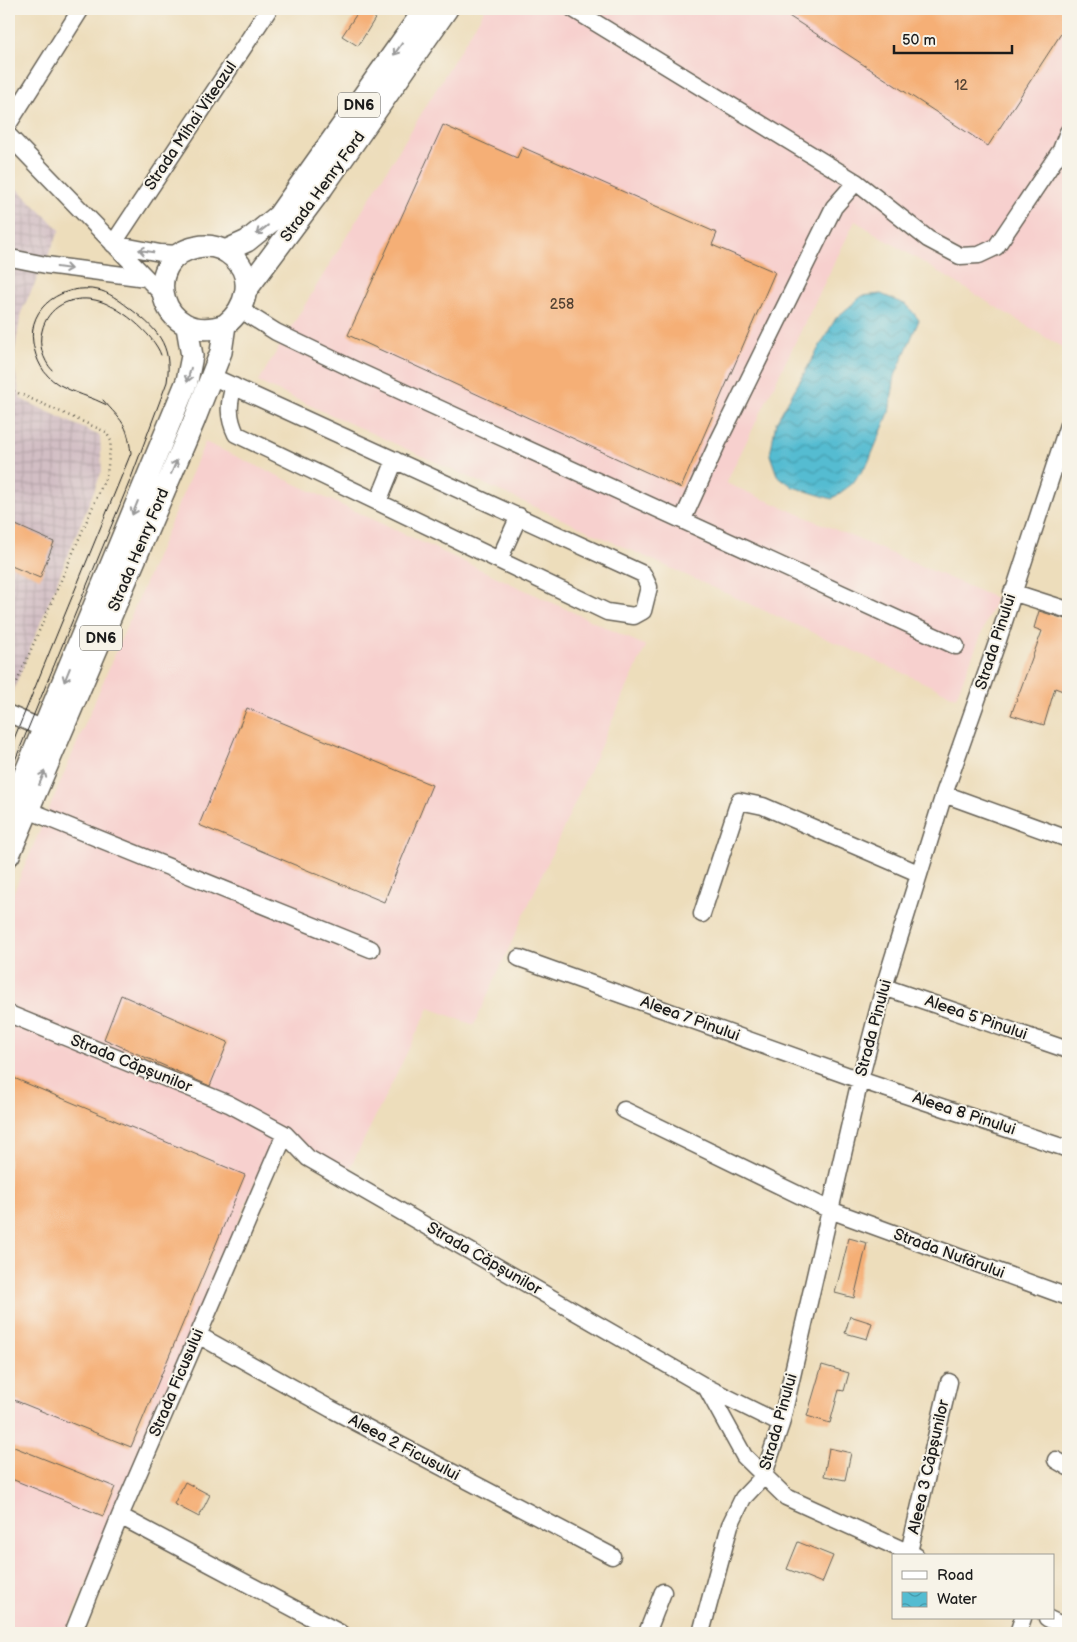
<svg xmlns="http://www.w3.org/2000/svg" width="1077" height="1642" font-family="'Balsamiq Sans',sans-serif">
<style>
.built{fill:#f7d0ce}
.industrial{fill:url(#industrial-grid)}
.water{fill:url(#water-waves);stroke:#386c76}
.building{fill:#f5af76}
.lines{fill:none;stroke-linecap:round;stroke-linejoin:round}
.minor-casing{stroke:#656054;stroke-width:19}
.major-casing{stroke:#656054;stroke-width:24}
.path{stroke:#656054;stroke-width:2.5;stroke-dasharray:1 4;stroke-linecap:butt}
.minor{stroke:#fff;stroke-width:16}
.major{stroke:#fff;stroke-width:21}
.tram{stroke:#1c1c1c;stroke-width:1}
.oneway{stroke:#999}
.labels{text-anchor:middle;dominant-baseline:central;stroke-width:4;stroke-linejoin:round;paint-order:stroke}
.number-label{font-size:14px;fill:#524132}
.shield{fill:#f7f3e8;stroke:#5e5c59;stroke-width:1}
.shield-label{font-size:15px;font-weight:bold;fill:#1c1c1c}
.street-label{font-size:16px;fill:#1c1c1c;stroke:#f7f3e8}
</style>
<defs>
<pattern id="industrial-grid" width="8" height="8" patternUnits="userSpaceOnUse" patternTransform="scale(1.25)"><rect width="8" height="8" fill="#d2bec4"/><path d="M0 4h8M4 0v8" fill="none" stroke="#b4a3a8"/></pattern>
<pattern id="water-waves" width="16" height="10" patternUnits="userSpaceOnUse" patternTransform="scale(1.25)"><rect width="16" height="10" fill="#54bcd1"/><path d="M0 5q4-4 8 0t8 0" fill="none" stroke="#4598a9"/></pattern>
</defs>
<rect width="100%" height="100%" fill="#f7f3e8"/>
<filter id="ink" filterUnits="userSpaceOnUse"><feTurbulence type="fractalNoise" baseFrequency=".02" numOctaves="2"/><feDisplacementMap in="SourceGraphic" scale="10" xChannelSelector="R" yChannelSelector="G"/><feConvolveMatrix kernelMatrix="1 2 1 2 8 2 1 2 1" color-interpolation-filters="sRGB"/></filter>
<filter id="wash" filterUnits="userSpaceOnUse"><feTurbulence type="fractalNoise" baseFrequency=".0096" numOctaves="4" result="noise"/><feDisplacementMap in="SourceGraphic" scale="20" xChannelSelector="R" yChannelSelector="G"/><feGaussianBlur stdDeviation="1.12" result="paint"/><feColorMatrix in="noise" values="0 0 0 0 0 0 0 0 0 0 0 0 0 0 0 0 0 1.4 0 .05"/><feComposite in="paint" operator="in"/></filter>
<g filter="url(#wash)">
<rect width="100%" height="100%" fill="#edddbb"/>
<path class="built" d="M485 9H1068V351L855 221 726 483 996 598 956 697 258 382Z
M205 442 646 646 474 1025 429 1008 348 1172 275 1135 66 1633H9V903Z"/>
<path class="industrial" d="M9 181 60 230 21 313 13 363 21 399 100 436 102 471 9 701Z"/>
<path class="water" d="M881 294 907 305 919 320 895 376 889 413 868 463 852 484 832 499 793 487 777 475 770 455 776 422 836 318 862 296Z"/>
<g id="blocks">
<path class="building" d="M360 9H381L358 46 342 36Z
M778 9H1068V23L988 146Z
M443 125 517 158 522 147 717 233 712 245 775 272 681 488 348 335Z
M9 522 54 542 40 578 9 565Z
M1039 611 1068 620V693L1055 688 1044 725 1011 715 1042 631 1034 628Z
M247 708 432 785 384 902 199 825Z
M121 995 228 1042 210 1086 104 1039Z
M9 1076 245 1175 131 1447 9 1398Z
M849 1238 867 1243 854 1298 835 1293Z
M850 1316 872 1323 867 1339 845 1333Z
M822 1365 849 1373 844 1391 839 1390 830 1423 807 1416Z
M9 1445 115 1487 103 1516 9 1478Z
M829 1448 851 1453 845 1480 824 1476Z
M185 1482 210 1495 199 1517 174 1504Z
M798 1542 833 1556 822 1583 787 1569Z"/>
</g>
</g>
<g filter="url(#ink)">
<use href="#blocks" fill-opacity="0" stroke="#656054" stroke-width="1"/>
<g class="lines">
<g class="minor-casing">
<path id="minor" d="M573 9 856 182 928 239 960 256 979 255 996 247 1061 150 1068 132
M9 123 81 9
M9 136 163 295
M113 244 269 9
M113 244 160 253 180 254
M16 259 46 265 146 278
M241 310 276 332 353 369 956 646
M211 376 643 574 649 587 643 611 634 616 607 612 236 434C228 417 228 404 234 386
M378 502 395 460
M683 519 718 442 834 207 856 182
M499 560 519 516
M1012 592 1068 610
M9 714 44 729
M944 794 1068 839
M28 810 371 949
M702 914 739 801 763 806 918 873
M519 958 860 1080 1068 1149
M884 987 1068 1050
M9 1014 229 1104 285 1134 308 1158 706 1387 781 1424
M624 1110 830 1210 1068 1297
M198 1335 331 1409 612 1556
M706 1387 744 1456 786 1497 916 1556
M1056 1460 1068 1467
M120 1516 340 1633
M909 1552 949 1382
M1047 1618 1068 1628
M73 1633 120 1516 285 1134
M647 1633 663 1592
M701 1633 730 1525 743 1498 763 1477 781 1424 860 1080 884 987 944 794 998 640 1068 425
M1018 1633 1023 1618"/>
</g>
<g class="major-casing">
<path id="major" d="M225 251 247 241 278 216 425 9
M247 289 323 187 447 9
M9 812 187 381 192 356 187 327
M9 855 194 421 221 352 225 325C246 309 256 277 233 257 223 248 210 244 197 247 138 258 160 348 225 325"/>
</g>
<path class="path" d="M9 389 106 432 111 441 107 474 17 682 9 684"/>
<use href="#minor" class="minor"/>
<use href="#major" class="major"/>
<path class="tram" d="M52 370C43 360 38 344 42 331 47 307 71 295 95 300 117 304 154 334 161 355
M9 751 131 453C127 422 122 422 103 400
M9 775 131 478 167 382C173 344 156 328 128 307 119 300 108 292 98 290 64 283 27 306 33 343 36 360 43 375 58 384 73 393 92 397 107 405"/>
</g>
<defs><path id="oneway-shaft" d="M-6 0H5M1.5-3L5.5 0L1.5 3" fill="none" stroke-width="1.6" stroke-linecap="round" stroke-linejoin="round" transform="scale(1.25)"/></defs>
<g class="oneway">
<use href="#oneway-shaft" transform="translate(398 49) rotate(125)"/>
<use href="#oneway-shaft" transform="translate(262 230) rotate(142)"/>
<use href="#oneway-shaft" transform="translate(146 251) rotate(-170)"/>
<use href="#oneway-shaft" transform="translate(64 268) rotate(8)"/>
<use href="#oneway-shaft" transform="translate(189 375) rotate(105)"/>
<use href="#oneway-shaft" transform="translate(174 467) rotate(-67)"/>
<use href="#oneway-shaft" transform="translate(135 508) rotate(112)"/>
<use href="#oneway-shaft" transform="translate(67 675) rotate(112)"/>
<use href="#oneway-shaft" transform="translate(42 778) rotate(-67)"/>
</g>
</g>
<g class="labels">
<g class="number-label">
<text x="961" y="85">12</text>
<text x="562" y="304">258</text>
</g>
<g class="shield">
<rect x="338" y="92.5" width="42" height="25" rx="4"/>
<rect x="80" y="625.5" width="42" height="25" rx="4"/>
</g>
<g class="shield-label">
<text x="359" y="105">DN6</text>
<text x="101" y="638">DN6</text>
</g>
<g class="street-label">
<text transform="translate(191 126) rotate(-56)">Strada Mihai Viteazul</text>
<text transform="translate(323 187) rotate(-54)">Strada Henry Ford</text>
<text transform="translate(139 550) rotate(-67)">Strada Henry Ford</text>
<text transform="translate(996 642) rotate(-72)">Strada Pinului</text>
<text transform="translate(976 1018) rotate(19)">Aleea 5 Pinului</text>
<text transform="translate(690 1019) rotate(20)">Aleea 7 Pinului</text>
<text transform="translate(874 1028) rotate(-75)">Strada Pinului</text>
<text transform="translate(131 1064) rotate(22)">Strada Căpșunilor</text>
<text transform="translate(964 1114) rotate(18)">Aleea 8 Pinului</text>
<text transform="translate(949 1254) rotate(20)">Strada Nufărului</text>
<text transform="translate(484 1259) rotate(30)">Strada Căpșunilor</text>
<text transform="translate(177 1383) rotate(-67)">Strada Ficusului</text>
<text transform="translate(779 1422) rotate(-74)">Strada Pinului</text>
<text transform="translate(404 1448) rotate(28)">Aleea 2 Ficusului</text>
<text transform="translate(929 1467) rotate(-77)">Aleea 3 Căpșunilor</text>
</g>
</g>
<rect width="1077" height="1642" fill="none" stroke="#f7f3e8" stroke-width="30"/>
<rect x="892" y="1554" width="162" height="65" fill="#f7f3e8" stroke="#9f9d96"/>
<rect x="902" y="1571" width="25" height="8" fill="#ffffff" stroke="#9f9d96"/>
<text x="937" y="1580" font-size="15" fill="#1c1c1c">Road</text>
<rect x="902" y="1592" width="25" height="15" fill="url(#water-waves)" stroke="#9f9d96"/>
<text x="937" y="1604" font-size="15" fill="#1c1c1c">Water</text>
<path d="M894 45v8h118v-8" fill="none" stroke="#1c1c1c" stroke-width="2.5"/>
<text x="902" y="45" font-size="15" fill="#1c1c1c" stroke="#f7f3e8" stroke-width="4" paint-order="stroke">50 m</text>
</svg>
